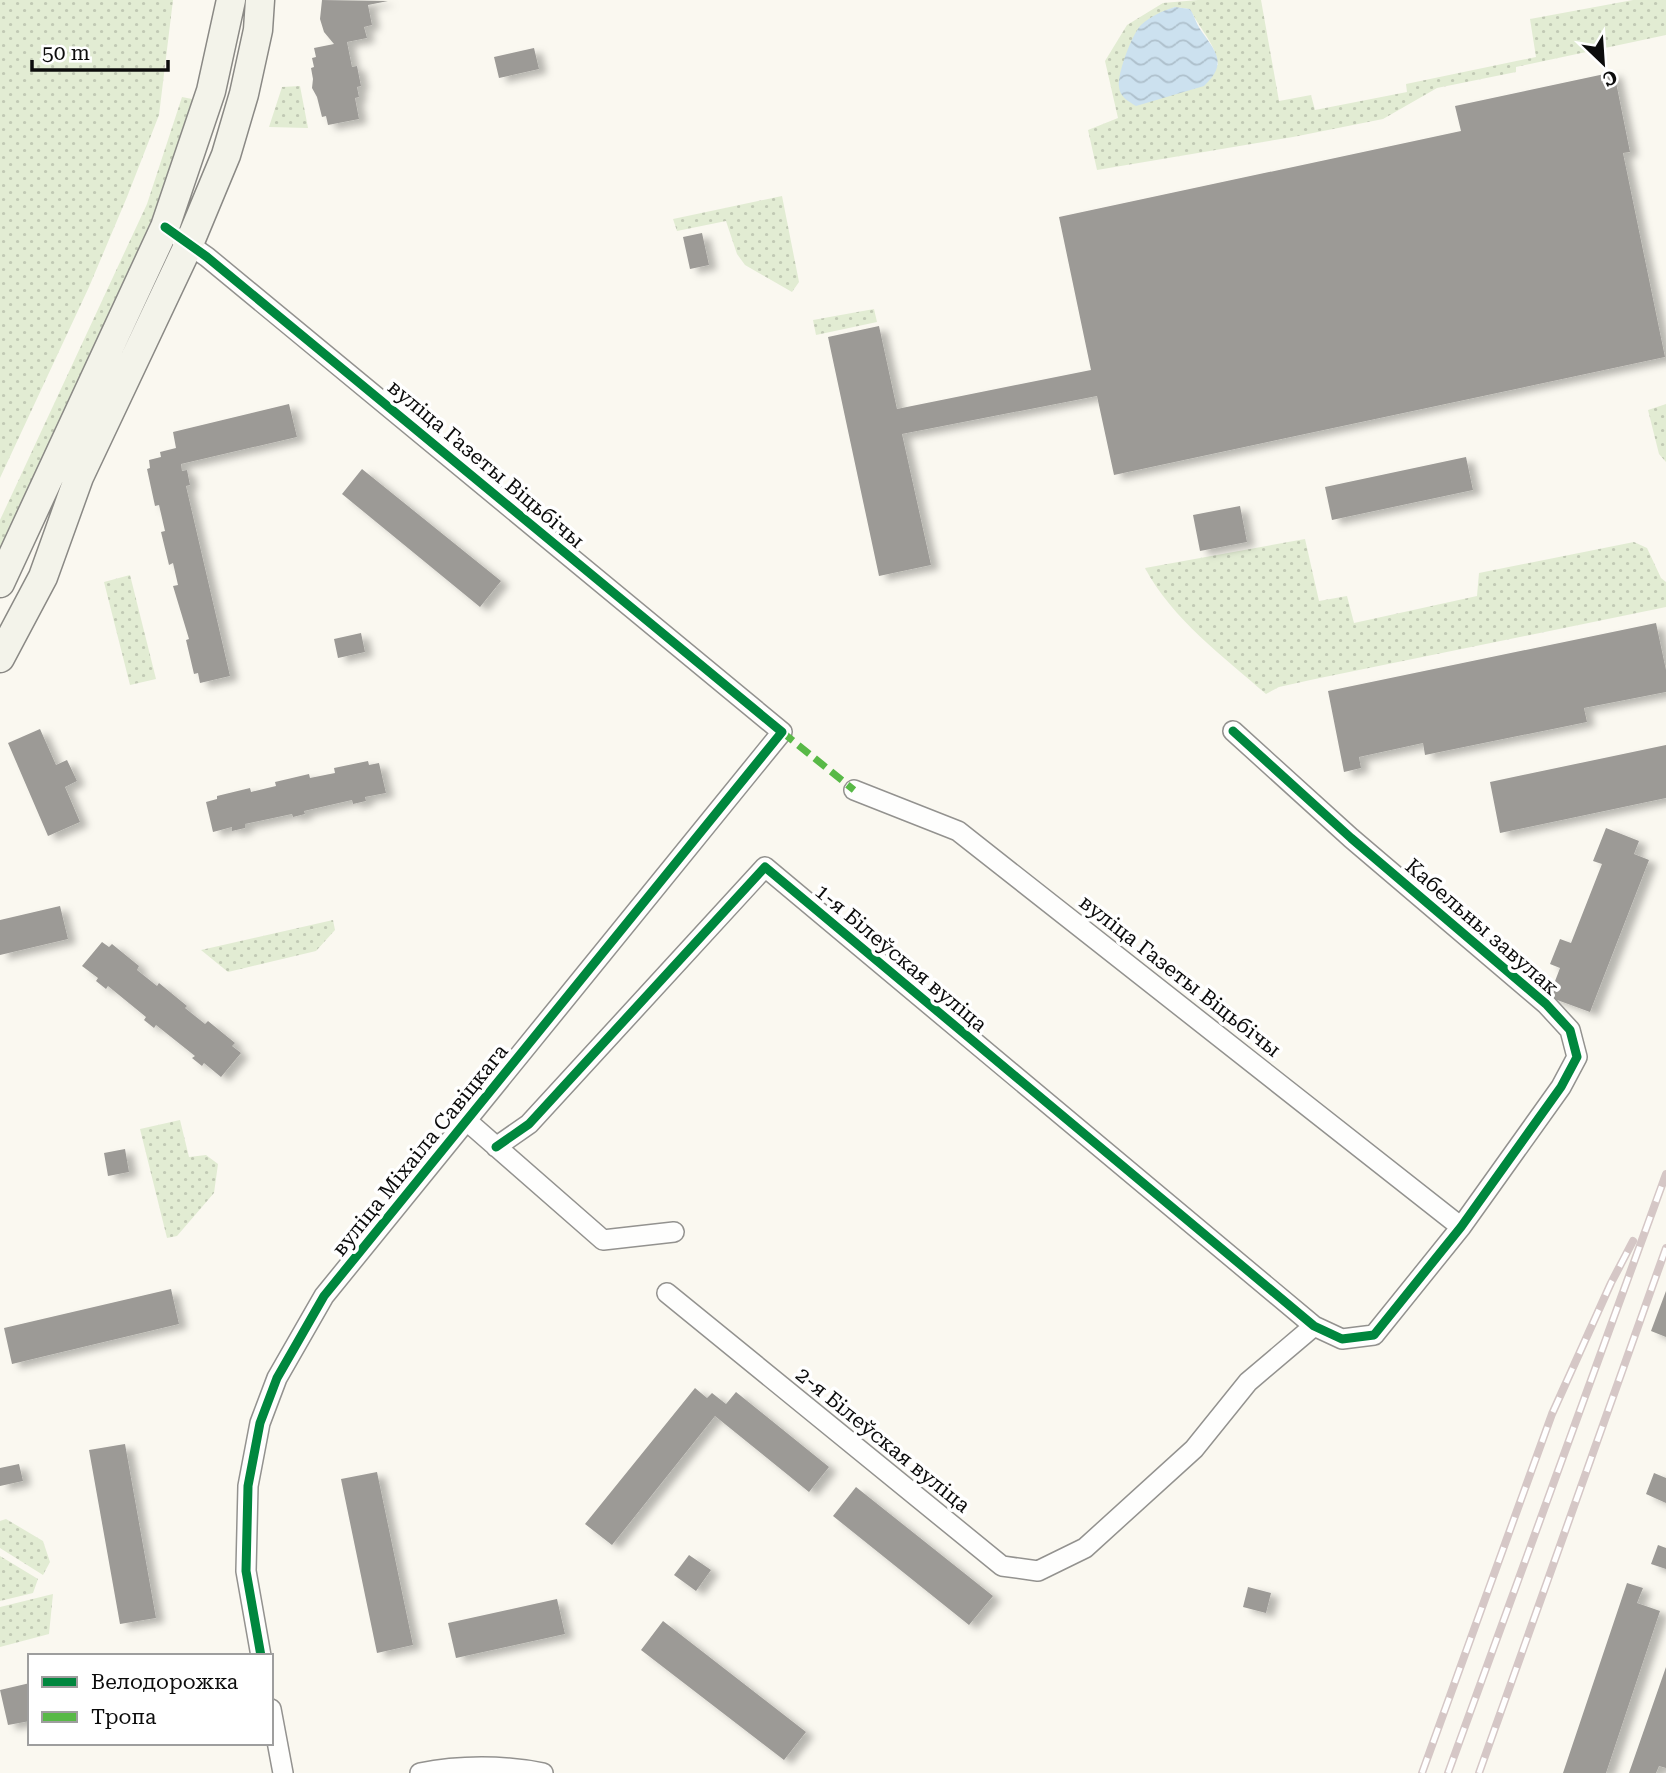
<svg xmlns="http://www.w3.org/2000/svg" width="1666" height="1773" font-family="'Roboto Serif',serif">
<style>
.green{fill:url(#green-dots);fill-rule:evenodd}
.water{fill:url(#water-waves)}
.building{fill:#9c9a96;filter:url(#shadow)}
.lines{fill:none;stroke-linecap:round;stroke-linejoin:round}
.minor-casing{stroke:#93928f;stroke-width:22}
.secondary-casing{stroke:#8a8985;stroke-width:31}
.minor{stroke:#fefefd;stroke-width:19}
.secondary{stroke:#f3f3ea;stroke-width:28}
.rail-casing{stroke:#d5c7c6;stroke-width:8}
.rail{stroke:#fff;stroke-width:5;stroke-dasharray:16;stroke-linecap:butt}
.quiet{stroke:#58b947;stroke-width:7;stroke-dasharray:14 7;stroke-linecap:butt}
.cycleway-casing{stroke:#fff;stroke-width:13}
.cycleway{stroke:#00873e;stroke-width:9}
.labels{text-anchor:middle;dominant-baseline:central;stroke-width:7;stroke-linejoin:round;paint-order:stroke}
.street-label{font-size:21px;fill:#0c0c0c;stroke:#fff}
</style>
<defs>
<pattern id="green-dots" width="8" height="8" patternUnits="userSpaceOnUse" patternTransform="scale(1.75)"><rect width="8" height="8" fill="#e2ecd3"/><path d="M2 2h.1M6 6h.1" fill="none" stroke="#c1c9b4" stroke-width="1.8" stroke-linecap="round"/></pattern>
<pattern id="water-waves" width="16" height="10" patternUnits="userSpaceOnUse" patternTransform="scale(1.75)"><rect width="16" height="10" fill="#cce1ef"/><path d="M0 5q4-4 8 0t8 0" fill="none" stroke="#aec0cc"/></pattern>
<filter id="shadow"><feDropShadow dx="8" dy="4.5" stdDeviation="3.5" flood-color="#0004"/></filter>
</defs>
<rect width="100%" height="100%" fill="#faf8f0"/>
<path class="green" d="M0 0H173L159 115 127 197 89 287 0 478Z
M1198 0H1261L1279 101 1311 95 1315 110 1407 92 1406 84 1536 57 1530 19 1633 0H1666V35L1516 67V72L1437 88 1383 119 1293 137 1097 170 1088 130 1118 118 1105 61 1127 25 1163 3ZM1175 7 1190 9C1199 28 1216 44 1218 65L1121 72C1133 37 1137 20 1175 7Z
M300 86 308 128 269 127 282 87Z
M182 97 197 100 183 154 0 559V520L147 204Z
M782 196 799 282 792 292 745 265 737 254 726 221 677 231 673 219Z
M874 309 877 322 816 335 813 320Z
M1666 404V462L1659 454 1648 410Z
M1305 539 1319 601 1347 596 1354 623 1477 596 1479 573 1634 542 1647 548 1661 578 1666 582V607L1315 679 1279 687 1266 694C1223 656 1172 619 1145 568Z
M130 575 156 679 130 685 104 582Z
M333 920 335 930 316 951 228 972 201 950Z
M180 1120 189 1157 206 1155 218 1164 214 1193 177 1236 167 1238 140 1129Z
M6 1519 43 1541 50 1562 43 1575 0 1548V1521Z
M0 1556 38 1579 33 1593 0 1601Z
M53 1594 49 1634 0 1647V1607Z"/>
<path class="water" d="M1175 7 1190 9C1194 15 1196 23 1200 29 1215 51 1229 63 1204 86L1136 106C1128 101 1120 97 1119 87 1117 74 1132 34 1141 25 1151 16 1162 11 1175 7Z"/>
<path class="building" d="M322 0 388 1 368 5 372 25 364 27 367 38 347 42 352 67 357 66 361 86 357 87 359 97 355 98 359 119 328 125 326 116 322 117 317 97 312 88 313 79 311 68 314 67 312 58 316 57 314 48 334 44 324 32 320 19Z
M534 48 539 69 499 78 494 57Z
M1614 72 1630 152 1623 153 1665 357 1114 475 1097 396 902 434 931 565 879 576 828 337 879 326 897 409 1091 370 1059 217 1461 131 1455 106Z
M702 233 709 265 690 269 683 237Z
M289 404 297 437 181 464 182 471 187 470 190 485 186 486 230 676 200 683 198 673 194 674 186 640 189 639 173 586 178 585 173 563 169 565 161 532 165 531 159 505 155 506 147 469 150 468 149 460 161 457 160 452 176 448 173 432Z
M1466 457 1473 490 1332 520 1325 487Z
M362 469 501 581 480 607 342 494Z
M1240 506 1247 542 1200 551 1193 515Z
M1656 623 1666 670V692L1584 708 1587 722 1425 755 1423 743 1359 757 1361 768 1344 772 1328 691Z
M361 633 365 652 338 658 334 639Z
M40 729 56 765 67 760 77 781 65 787 80 822 48 836 8 743Z
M1666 745V798L1500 833 1490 782Z
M368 761 369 765 379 763 386 793 365 797 366 801 353 804 352 800 304 811 305 814 293 817 292 814 245 824V828L232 831V827L213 832 206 802 217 799V796L250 788 251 792 276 786 275 782 309 774 310 778 335 773 334 768Z
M1606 828 1639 841 1634 854 1649 860 1590 1012 1549 997 1560 968 1550 964 1560 939 1571 943 1602 864 1593 861Z
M60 906 68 939 0 955V920Z
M102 942 109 947 112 944 139 966 137 970 157 986 159 983 187 1006 185 1008 205 1024 208 1021 235 1043 232 1046 241 1053 221 1077 204 1063 202 1066 192 1058 195 1056 156 1025 154 1028 144 1020 146 1017 108 986 106 989 96 981 98 978 82 966Z
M125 1149 129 1172 108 1176 104 1153Z
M171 1289 179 1324 12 1364 4 1328Z
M1666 1291V1337L1651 1331Z
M695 1388 707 1398 712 1393 726 1404 736 1392 829 1467 809 1492 715 1416 612 1545 585 1524Z
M125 1444 156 1618 120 1624 89 1450Z
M19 1464 23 1481 0 1486V1468Z
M377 1472 413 1645 377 1653 341 1479Z
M1654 1473 1666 1478V1503L1646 1494Z
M856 1487 993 1596 969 1625 833 1516Z
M1658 1545 1666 1548V1569L1651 1564Z
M689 1555 711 1570 696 1591 674 1575Z
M1627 1583 1643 1588 1637 1603 1660 1611 1606 1773H1563Z
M1248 1587 1271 1593 1266 1613 1243 1607Z
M557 1599 565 1634 456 1658 448 1623Z
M663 1621 806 1732 784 1760 641 1650Z
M1666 1667V1768L1659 1766 1656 1773H1629Z
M30 1683V1721L8 1725 0 1690Z"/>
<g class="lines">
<g class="minor-casing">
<path id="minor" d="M180 238 207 257 782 732 324 1296 277 1378 260 1423 248 1486 246 1571 261 1656
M854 790 958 831 1461 1227
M467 1121 603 1240 674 1232
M496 1147 529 1124 765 867 1314 1326 1342 1339 1374 1335 1461 1227 1561 1087 1577 1057 1570 1030 1546 1004 1351 838 1233 731
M667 1293 1002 1566 1038 1571 1085 1548 1194 1449 1248 1382 1314 1326
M271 1709 283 1773
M420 1773C459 1765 504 1765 543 1773"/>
</g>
<g class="secondary-casing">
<path id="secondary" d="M0 583 165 227 211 91 231 0
M0 658 43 577 79 477 189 244 226 155 244 94 258 30 260 0"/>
</g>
<use href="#minor" class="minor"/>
<use href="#secondary" class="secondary"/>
<g class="rail-casing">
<path id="rail" d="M1422 1773 1552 1414 1611 1283 1633 1241
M1448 1773 1666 1174
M1479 1773 1666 1248"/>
</g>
<use href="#rail" class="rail"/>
<path class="quiet" d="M782 732 854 790"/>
<g class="cycleway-casing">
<path id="cycleway" d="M165 227 207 257 782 732 324 1296 277 1378 260 1423 248 1486 246 1571 261 1656
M496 1147 529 1124 765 867 1314 1326 1342 1339 1374 1335 1461 1227 1561 1087 1577 1057 1570 1030 1546 1004 1351 838 1233 731"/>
</g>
<use href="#cycleway" class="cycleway"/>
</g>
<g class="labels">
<g class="street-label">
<text transform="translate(486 464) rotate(40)">вуліца Газеты Віцьбічы</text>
<text transform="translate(1482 927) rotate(41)">Кабельны завулак</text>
<text transform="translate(901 958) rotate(40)">1-я Білеўская вуліца</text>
<text transform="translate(1180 976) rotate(38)">вуліца Газеты Віцьбічы</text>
<text transform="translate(420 1150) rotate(-51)">вуліца Міхаіла Савіцкага</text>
<text transform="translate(883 1440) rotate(39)">2-я Білеўская вуліца</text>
</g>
</g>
<rect x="28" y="1654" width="245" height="91" fill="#ffffff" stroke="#9e9e9e" stroke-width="2"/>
<rect x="42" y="1677" width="35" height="10" fill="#00873e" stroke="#9e9e9e" stroke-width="2"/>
<text x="91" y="1689" font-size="21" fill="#0c0c0c">Велодорожка</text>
<rect x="42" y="1712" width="35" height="10" fill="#58b947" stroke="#9e9e9e" stroke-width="2"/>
<text x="91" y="1724" font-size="21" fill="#0c0c0c">Тропа</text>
<g transform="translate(1603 63) rotate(155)" stroke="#ffffff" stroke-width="5" paint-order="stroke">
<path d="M0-5L12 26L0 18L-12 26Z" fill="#0c0c0c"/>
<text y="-10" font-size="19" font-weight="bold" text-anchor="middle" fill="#0c0c0c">С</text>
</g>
<path d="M32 60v10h136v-10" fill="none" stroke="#0c0c0c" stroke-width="3.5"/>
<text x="42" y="60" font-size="21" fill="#0c0c0c" stroke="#ffffff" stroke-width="5" paint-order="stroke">50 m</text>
</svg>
